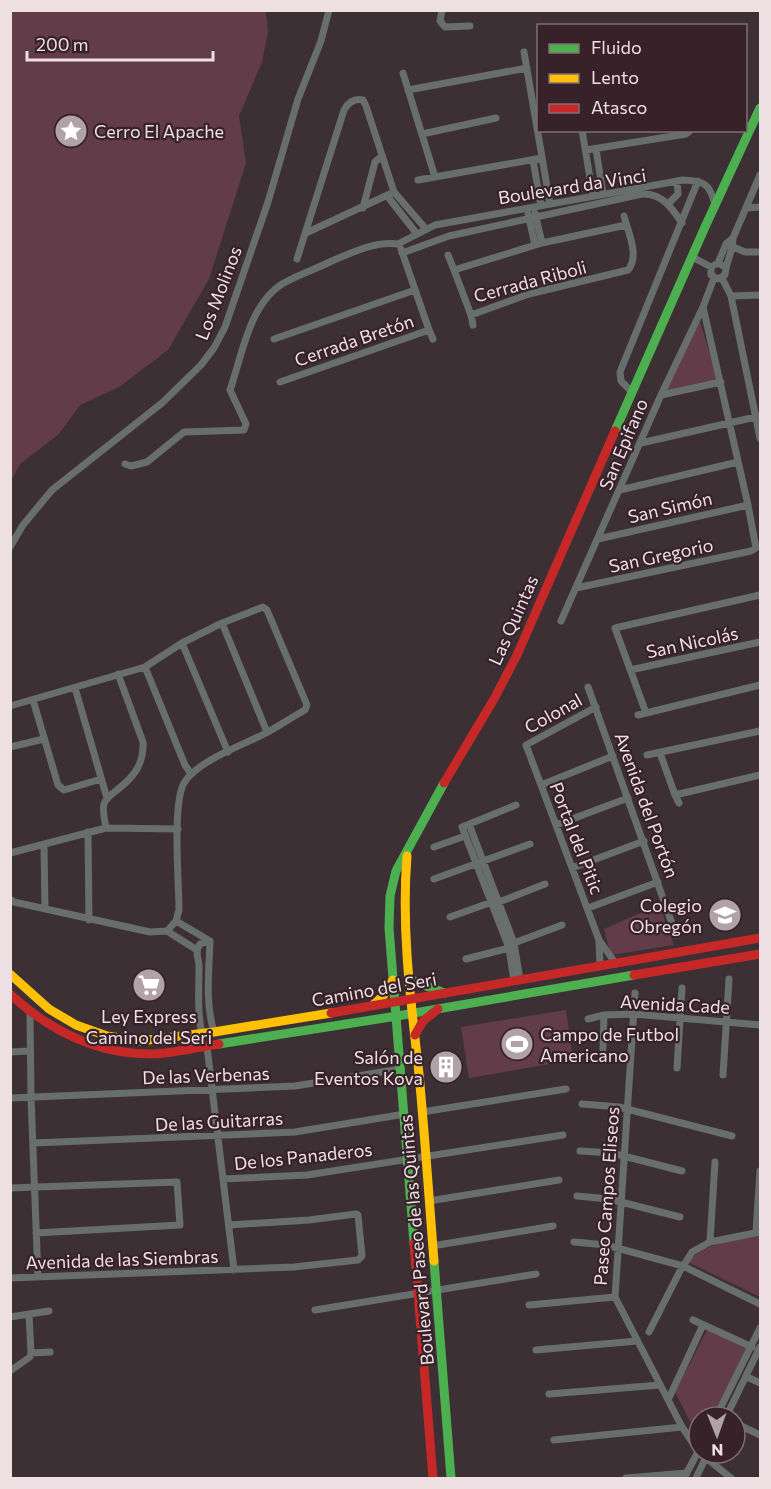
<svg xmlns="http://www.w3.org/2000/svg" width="771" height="1489" font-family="Commissioner,sans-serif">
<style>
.green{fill:#623c49}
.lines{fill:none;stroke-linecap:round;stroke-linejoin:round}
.street{stroke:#686e6c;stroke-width:7}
.fast{stroke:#4caf50;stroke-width:9}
.slow{stroke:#ffc107;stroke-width:9}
.jam{stroke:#c62828;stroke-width:9}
.labels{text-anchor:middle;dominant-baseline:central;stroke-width:4.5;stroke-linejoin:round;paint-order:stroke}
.poi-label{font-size:18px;fill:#eedfe3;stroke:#372229;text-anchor:start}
.street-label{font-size:18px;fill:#eedfe3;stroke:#372229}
</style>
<rect width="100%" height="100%" fill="#3d3034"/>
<path class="green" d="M11 10 266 11 268 32 262 62 239 116 246 163 209 279 168 350 119 387 80 405 59 434 20 464 11 481Z
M699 318 718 380 664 391Z
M659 905 674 945 611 955 604 929Z
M566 1010 573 1060 469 1078 461 1027Z
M760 1236V1297L690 1263 689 1259C708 1244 737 1237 760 1236Z
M710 1328 748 1346 713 1417H699V1435H697L675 1392 707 1330Z"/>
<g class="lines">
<path class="street" d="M442 10 440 21 445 27 470 26
M524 52 550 204
M403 73 435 177
M408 90 527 68
M582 130 593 196
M422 134 496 118
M596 149 603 194
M586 150 686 134 691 130
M533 160 541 206
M418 180 542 158
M388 197 417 234
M668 204 678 194 677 182
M363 208 375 162 382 156
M747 208 760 207
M535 213 542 243
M528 214 535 245
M624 216C628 232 640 256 628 270L529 294 471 315 454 270 542 243 626 225
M306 233 394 192
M398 244 435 225 683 180C705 181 710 184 715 205
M731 246 745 252H760
M402 253 449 236 642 194C662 193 672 208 682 223
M448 255 454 270
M692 257 711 267
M297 259 344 110C348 103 354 98 363 100L366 106 394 192 426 229
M718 263 726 244 733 238 760 175
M725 267 718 263 711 267V275L718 279 725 275C726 262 733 251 733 238
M722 278 731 296 760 438
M731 296 760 295
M471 315 473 325
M429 330 433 339
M274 339 415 290
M280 382 429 330 401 249
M632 392 621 381 620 372 698 181
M661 395 721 382
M641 443 760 416
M125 464 131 466 147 462 184 432 244 430 246 424 230 390C242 356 249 305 282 284 297 275 316 269 332 261 353 252 375 241 398 244
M620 490 738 462
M598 539 748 505
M10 547 23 525 52 490 162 403 201 365 214 348 225 327 268 202 298 99 321 41 329 10
M576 588 751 551 756 548 748 505 703 307
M561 621 661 395 703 307 714 278
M222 623 267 732
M182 643 228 752
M145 667 185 765 191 774
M630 670 760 642
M588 687 676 935
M75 688 107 798
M33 700 58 785 64 790 101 779
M10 706 145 667 182 643 222 623 263 607 267 610 307 705 305 710C292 717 279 726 266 733 243 745 197 761 184 783 172 804 179 883 179 910L176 921 167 931 150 932 14 902 10 899
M596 707 526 745 599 940 616 964
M646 713 615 628 760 595
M638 715 760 685
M10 747 44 739
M660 753 675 795 760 775
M647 755 760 731
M541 785 613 756
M675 795 679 803
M469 824 514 943 520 980
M556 825 628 798
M106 828C105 821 102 811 104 804 106 798 112 794 117 790 134 777 144 764 143 742L118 674
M88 832 89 920
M44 844 45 909
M434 847 465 836
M10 853 106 828 178 829
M572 868 644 841
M434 879 530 844
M588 908 658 882
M450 917 492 902H499L545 884
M176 921 210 941
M167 931 197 950
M599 940 600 966
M210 941C209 971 205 1003 214 1032
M466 959 509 948 514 943 562 925
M514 981 509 948 462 827 516 805
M635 993 615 1297 682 1427 699 1452
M30 1013 31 1097 38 1277
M588 1019 604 1015 634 1014 760 1025
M202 1034C197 1012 199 990 199 967 199 958 194 953 200 944L210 941
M207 1047 234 1270
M603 1049 604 1015
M10 1052 30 1051
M677 1068 682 988
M723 1075 729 979
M10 1098 295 1086 401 1069
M582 1104 619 1107 732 1136
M422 1112 566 1089
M33 1143 295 1132 405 1114
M580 1151 612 1153 682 1171
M223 1179 307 1175 563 1135
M10 1188 177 1182 180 1225 36 1233
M577 1196 609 1199 680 1217
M429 1201 559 1180
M756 1232 760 1171
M574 1242 606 1245 683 1266 760 1304
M710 1242 715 1162
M432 1246 553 1226
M10 1278 294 1267 358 1260 362 1256 358 1215 356 1214 309 1220 229 1225
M529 1305 615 1297
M315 1310 536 1274
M10 1317 49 1311
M693 1320 752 1347
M649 1332 680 1271 692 1252 710 1242 760 1232
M536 1350 637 1341
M31 1353 50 1352
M10 1371 30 1357 31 1353 29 1314
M747 1377 760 1383
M549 1394 660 1385
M668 1400 703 1325
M716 1417 760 1328
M726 1417 760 1347
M735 1423 760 1435
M554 1440 682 1427
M700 1453 731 1478
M626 1478 687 1473
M684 1478 699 1450
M696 1478 708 1453"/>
<path class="fast" d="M615 431 705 227 760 108
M409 979 444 993
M219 1044 397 1016 634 975
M414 1243 389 928 390 896 396 871 444 783
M434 1261 451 1478"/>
<path class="slow" d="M407 856C401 929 411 1002 419 1074 425 1137 429 1199 434 1261
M10 974 49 1009 76 1025 107 1036 140 1041 214 1032 331 1013
M373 1005 383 996 393 980"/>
<path class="jam" d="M444 783 494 699 517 655 615 431
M634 975 760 954
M10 994C49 1030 96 1054 151 1054 173 1054 197 1047 219 1044
M331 1013 760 938
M415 1035 423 1021 438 1009
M414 1243 433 1478"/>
</g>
<defs>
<g id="sight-disc" transform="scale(1.725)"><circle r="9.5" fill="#b0a2a6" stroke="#372229"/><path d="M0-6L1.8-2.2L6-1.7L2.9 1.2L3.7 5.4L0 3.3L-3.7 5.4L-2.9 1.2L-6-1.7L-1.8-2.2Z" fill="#fff"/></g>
<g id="school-disc" transform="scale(1.725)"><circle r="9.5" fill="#b0a2a6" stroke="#372229"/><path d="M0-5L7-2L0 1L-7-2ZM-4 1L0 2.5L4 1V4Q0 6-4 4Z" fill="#fff"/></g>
<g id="supermarket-disc" transform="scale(1.725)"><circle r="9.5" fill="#b0a2a6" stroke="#372229"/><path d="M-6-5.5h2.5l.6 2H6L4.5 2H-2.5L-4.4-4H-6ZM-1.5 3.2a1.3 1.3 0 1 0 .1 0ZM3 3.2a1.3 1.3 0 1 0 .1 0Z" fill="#fff"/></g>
<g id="stadium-disc" transform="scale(1.725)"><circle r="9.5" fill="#b0a2a6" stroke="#372229"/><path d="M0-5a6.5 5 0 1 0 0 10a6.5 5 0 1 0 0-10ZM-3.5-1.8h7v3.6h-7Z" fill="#fff"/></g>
<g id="building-disc" transform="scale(1.725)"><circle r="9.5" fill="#b0a2a6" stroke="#372229"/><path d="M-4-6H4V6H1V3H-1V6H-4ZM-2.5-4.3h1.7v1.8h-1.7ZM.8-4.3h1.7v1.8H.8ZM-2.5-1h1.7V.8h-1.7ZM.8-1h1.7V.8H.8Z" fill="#fff"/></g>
</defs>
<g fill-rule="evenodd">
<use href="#sight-disc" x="71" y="131"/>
<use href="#school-disc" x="725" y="915"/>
<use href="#supermarket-disc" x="149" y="985"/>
<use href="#stadium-disc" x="517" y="1044"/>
<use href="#building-disc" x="446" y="1067"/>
</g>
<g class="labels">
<g class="poi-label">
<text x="94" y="131">Cerro El Apache</text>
<text x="702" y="905" text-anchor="end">Colegio<tspan x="702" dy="21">Obregón</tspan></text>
<text x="149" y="1016" text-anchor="middle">Ley Express<tspan x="149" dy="21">Camino del Seri</tspan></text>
<text x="540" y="1034">Campo de Futbol<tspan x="540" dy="21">Americano</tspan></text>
<text x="423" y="1057" text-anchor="end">Salón de<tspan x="423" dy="21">Eventos Kova</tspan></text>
</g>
<g class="street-label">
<text transform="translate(572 186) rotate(-9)">Boulevard da Vinci</text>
<text transform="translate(530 281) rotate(-15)">Cerrada Riboli</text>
<text transform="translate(218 293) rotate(-69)">Los Molinos</text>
<text transform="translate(354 340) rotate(-19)">Cerrada Bretón</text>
<text transform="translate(623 444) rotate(-67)">San Epifano</text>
<text transform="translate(670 507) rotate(-13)">San Simón</text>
<text transform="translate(661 555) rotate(-12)">San Gregorio</text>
<text transform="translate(513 620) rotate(-66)">Las Quintas</text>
<text transform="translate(692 642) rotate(-12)">San Nicolás</text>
<text transform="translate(553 713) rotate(-29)">Colonal</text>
<text transform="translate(647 805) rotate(70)">Avenida del Portón</text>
<text transform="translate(577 838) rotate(69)">Portal del Pitic</text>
<text transform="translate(374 989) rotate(-10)">Camino del Seri</text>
<text transform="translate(675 1004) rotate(3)">Avenida Cade</text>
<text transform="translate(206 1075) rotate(-2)">De las Verbenas</text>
<text transform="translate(219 1121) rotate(-3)">De las Guitarras</text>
<text transform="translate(303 1156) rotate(-6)">De los Panaderos</text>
<text transform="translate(606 1196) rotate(-86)">Paseo Campos Eliseos</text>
<text transform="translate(416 1240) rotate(-95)">Boulevard Paseo de las Quintas</text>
<text transform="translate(122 1259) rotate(-2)">Avenida de las Siembras</text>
</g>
</g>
<rect width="771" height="1489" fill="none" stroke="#eedfe3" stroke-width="24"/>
<rect x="537" y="24" width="210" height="108" fill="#372229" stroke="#806e73" stroke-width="1.5"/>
<rect x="549" y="44" width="30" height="9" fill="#4caf50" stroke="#806e73" stroke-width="1.5"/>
<text x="591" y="54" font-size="18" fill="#eedfe3">Fluido</text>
<rect x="549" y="74" width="30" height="9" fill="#ffc107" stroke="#806e73" stroke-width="1.5"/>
<text x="591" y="84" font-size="18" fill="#eedfe3">Lento</text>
<rect x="549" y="104" width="30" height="9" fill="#c62828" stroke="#806e73" stroke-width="1.5"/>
<text x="591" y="114" font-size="18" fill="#eedfe3">Atasco</text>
<g transform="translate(717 1435) rotate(179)"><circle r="28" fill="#372229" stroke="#806e73" stroke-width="1.5"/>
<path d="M0-4.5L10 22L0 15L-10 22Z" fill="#b0a2a6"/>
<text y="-9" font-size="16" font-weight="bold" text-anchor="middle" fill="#eedfe3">N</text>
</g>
<path d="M27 51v9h186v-9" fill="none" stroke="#eedfe3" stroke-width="3"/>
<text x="36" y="51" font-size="18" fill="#eedfe3" stroke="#372229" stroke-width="4.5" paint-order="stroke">200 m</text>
</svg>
